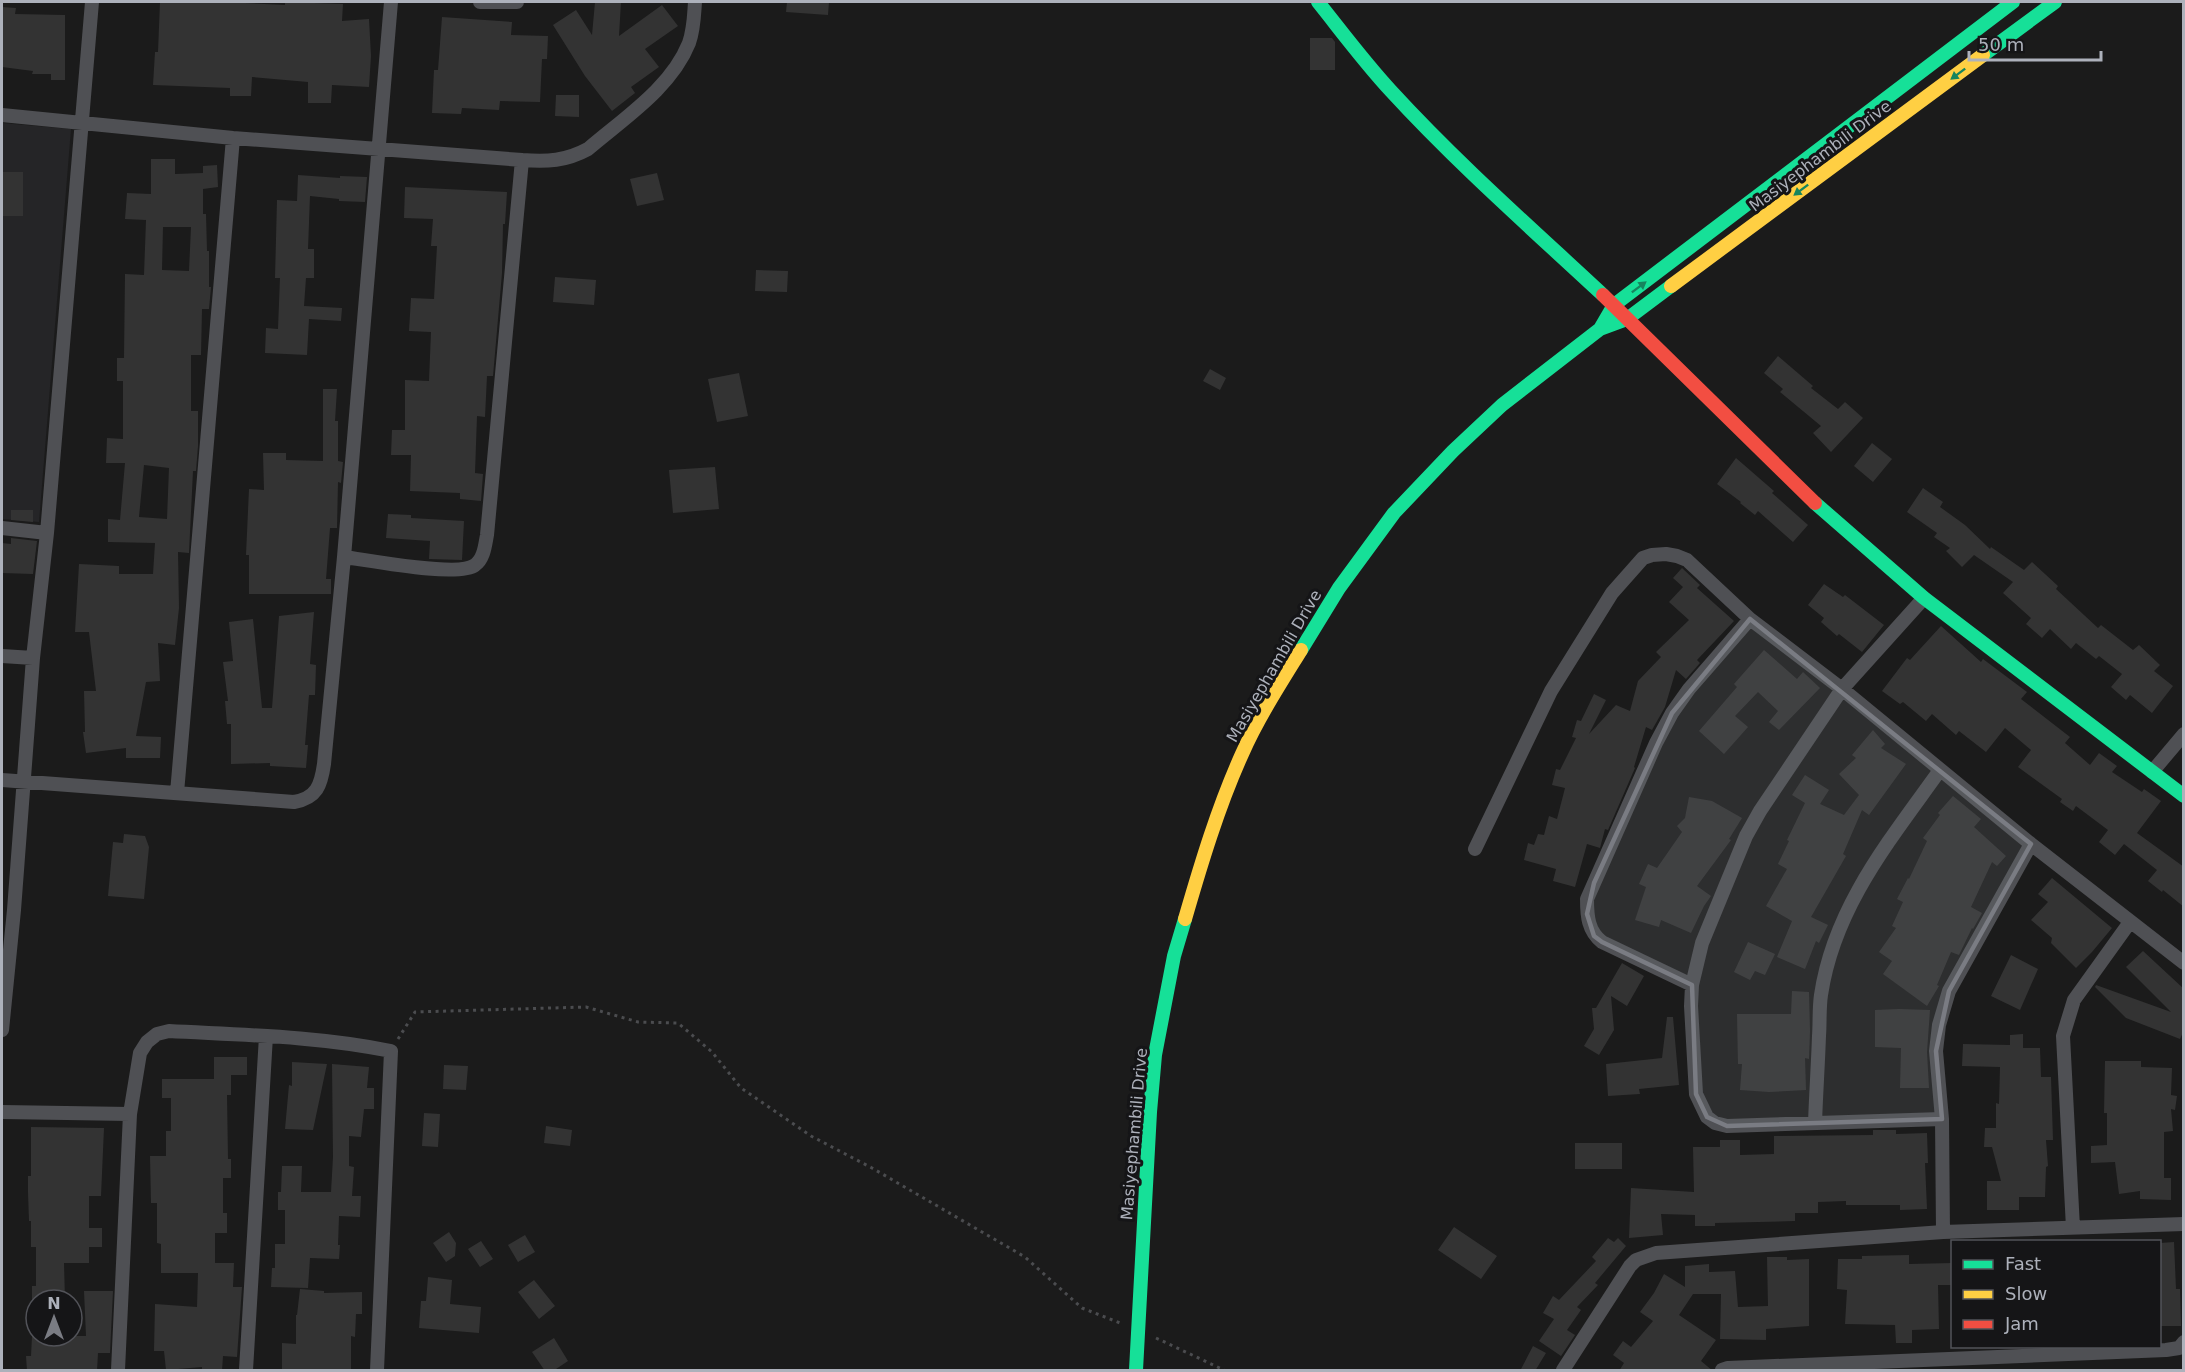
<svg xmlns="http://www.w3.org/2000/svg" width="2185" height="1372" font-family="'DejaVu Sans',sans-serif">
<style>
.built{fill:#252527}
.building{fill:#333;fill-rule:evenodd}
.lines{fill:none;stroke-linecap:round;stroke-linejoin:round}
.path{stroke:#4b4c4f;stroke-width:3;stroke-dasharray:3 4.5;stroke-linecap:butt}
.street{stroke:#4f5054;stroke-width:14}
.fast{stroke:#16e098;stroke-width:14}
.slow{stroke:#ffcf43;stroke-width:14}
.jam{stroke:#f24e42;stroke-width:14}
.oneway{fill:#16855e}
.marked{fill:#7a7c83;fill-opacity:0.2;stroke:#7a7c83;stroke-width:4.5;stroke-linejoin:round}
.labels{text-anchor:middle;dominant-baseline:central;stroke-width:6;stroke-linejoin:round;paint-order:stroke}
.street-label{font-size:16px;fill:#adb1bb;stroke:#151517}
</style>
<rect width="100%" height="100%" fill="#1b1b1b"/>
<path class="built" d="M2 123 71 129 39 522 2 519Z"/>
<path class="building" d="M160 2H223L285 5V2L343 4 342 21 369 19 371 56 369 87 332 85 331 103H308V82L252 77 251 96H230V88L153 85 155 52H158Z
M595 2H621L619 36 662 5 678 26 645 49 659 67 631 87 635 93 612 111 585 76 553 25 576 10 592 35Z
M787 2H829L828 15 786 12Z
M2 7 16 8 15 14 65 15V80H51V74H32L33 71 2 67Z
M442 17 512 22 511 35 548 36 547 59H542L540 102 500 101 499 110 462 108 461 114 432 113 434 70H438Z
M1310 38H1332L1335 42V70H1310Z
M556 95H579V117L555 116Z
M151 159H175V174L203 173V166L217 165 218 187 203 189V214H206L207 251H209V287H211L209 309H202L201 355H191V411H198V446L196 471H193L189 553 178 552 179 608 175 645 158 643 160 681 146 682 136 736 161 737 160 758H126V748L86 753 83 732H85L84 691H96L89 632H75L79 564 119 566V574H153L155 543 108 542V519L120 520 125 463H106L107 438 123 439V381H117V358H124L125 274 144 275 146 220 125 219 127 193 151 194ZM163 227H191L189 271 162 270ZM144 465 169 468 167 519 139 517Z
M2 172H23V216H2Z
M657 173 664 200 637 206 630 179Z
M298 175 340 178V176L367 177 365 202 339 201V199L310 196 308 249H314V278H306L304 306 342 308 341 321 309 319 307 355 265 353 266 328 278 329 280 278H275L277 200 297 201Z
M405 187 507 192 505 224H503L502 273 493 376H487L485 417 477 416 475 473 483 474 481 501 460 499V493L410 491 411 455H391L392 430H405V380L429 381 431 332 409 331 411 298 434 299 437 246H431L433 219 404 218Z
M756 270 788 271 787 292 755 291Z
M555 277 596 280 594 305 553 302Z
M1778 356 1813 386 1811 388 1838 409 1845 402 1863 418 1831 452 1813 433 1821 426 1780 392 1783 389 1764 373Z
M1210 369 1226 378 1220 390 1203 381Z
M739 373 748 416 717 422 708 379Z
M323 389H337L335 421H338V461L343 462 341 483 338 482 337 528H330L326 579H331V594H249V555H246L249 489 264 490 263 453H286V460L323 461Z
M1872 443 1892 459 1873 482 1854 466Z
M1736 458 1774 491 1772 493 1808 525 1793 542 1758 511 1755 515 1740 503 1741 502 1717 484Z
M715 467 719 509 673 513 669 470Z
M1923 488 1943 502 1940 507 1965 525 1990 549 1991 547 2024 570 2032 562 2058 586 2056 589 2098 628 2101 625 2133 650 2139 645 2160 665 2154 671 2173 686 2152 713 2130 695 2126 700 2111 687 2122 674 2099 656 2096 659 2076 643 2071 649 2050 629 2042 638 2026 624 2031 618 2003 593 2013 582 1974 555 1962 567 1946 551 1950 548 1934 537 1937 533 1907 512Z
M11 510H33V522L11 520Z
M388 514 411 515V518L464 521 462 560 429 559 430 541 386 538Z
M11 538 37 541 33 574 2 573V543L11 544Z
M1682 568 1700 585 1697 588 1734 621 1697 660 1700 663 1686 679 1676 670 1665 707 1652 730 1646 727 1634 767 1635 768 1608 830 1605 829 1600 848 1587 844 1575 887 1553 881 1556 869 1524 860 1528 843 1534 845 1538 834 1544 835 1549 816 1557 819 1565 788 1552 785 1556 769 1560 770 1576 738 1572 737 1577 720 1581 721 1594 694 1606 700 1589 734 1616 705 1630 711 1638 681 1661 657 1656 652 1689 620 1669 602 1683 587 1673 578Z
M1824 584 1843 597 1845 595 1884 625 1862 652 1839 634 1837 636 1821 622 1824 618 1808 605Z
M314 612 310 664 316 665 315 695H309L305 745H308L306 768 270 766V763L231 764V724H227L225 701H228L223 662 233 661 229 622 253 619 262 708H272L279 616Z
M1941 626 1981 662 1983 659 2027 692 2021 699 2070 737 2065 743 2090 765 2099 753 2117 766 2112 772 2142 792 2144 789 2161 801 2137 833 2184 867V907L2163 890 2162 892 2148 881 2157 870 2124 844 2115 855 2099 842 2108 830 2076 806 2073 811 2060 802 2062 799 2018 767 2031 750 2005 728 1986 752 1959 731 1956 735 1932 714 1926 721 1903 702 1900 704 1882 691 1907 658 1910 660Z
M1764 650 1797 679 1803 672 1820 688 1779 730 1769 722 1778 711 1758 692 1735 716 1748 727 1724 754 1699 731 1737 687 1734 684Z
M1873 730 1885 744 1881 748 1906 764 1869 815 1862 810 1843 854 1846 856 1811 917 1828 925 1819 943 1816 941 1805 969 1777 957 1792 921 1766 906 1787 869 1778 864 1789 841 1787 840 1805 803 1792 795 1805 775 1829 790 1820 804 1844 815 1859 795 1839 774 1856 758 1852 755Z
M1953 796 1981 819 1974 827 2006 856 1997 866 1992 862 1971 907 1982 913 1973 929 1972 928 1959 955 1951 952 1937 985 1939 986 1927 1006 1883 974 1892 961 1879 952 1896 928 1892 926 1903 902 1897 899 1908 878 1909 879 1927 841 1923 838 1940 815 1938 813Z
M1689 797 1712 801 1742 818 1729 839 1731 840 1697 886 1711 896 1704 906 1691 933 1661 920 1659 927 1635 920 1646 887 1639 884 1648 864 1657 868 1682 832 1677 826 1685 818Z
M124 834 145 836 149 847 144 899 108 896 113 842 123 843Z
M2052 878 2112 928 2092 952 2076 968 2051 943 2052 938 2031 920 2048 902 2038 894Z
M1748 942 1775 954 1765 975 1755 971 1750 980 1734 972Z
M2143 951 2184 989V1030L2180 1039 2126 1018 2095 987 2096 985 2171 1012 2126 967Z
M2011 955 2038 969 2020 1010 1991 996Z
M1622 963 1644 976 1627 1006 1611 996 1614 1030 1599 1055 1584 1046 1594 1029 1592 1008H1596Z
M1792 991 1809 992 1810 1031 1809 1059 1805 1058 1806 1090 1769 1092 1740 1090 1742 1064H1738L1737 1014H1791Z
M1899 1009 1930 1010 1927 1052 1929 1088H1900L1901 1048 1875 1047V1010Z
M1667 1017H1673L1679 1085 1639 1089 1640 1094 1608 1096 1606 1064 1662 1058Z
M2023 1034V1048H2040L2041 1077H2051L2053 1140H2046L2048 1166 2046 1167 2045 1197H2019V1210H1987V1181H2001L1992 1147H1984L1985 1128H1996V1103L1999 1104 2000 1067 1962 1066 1963 1044 2010 1045V1035Z
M214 1057H247V1075H231V1095H227L228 1159H231V1178H223V1213H227V1233H215V1263H234L233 1287H242L237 1357 223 1356 222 1371H202V1367L166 1370 164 1351H154L155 1304 197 1307 198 1273H161V1244L157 1243V1203H151L150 1156H166V1131H171V1098H162V1079H214Z
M2105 1061H2141V1067L2172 1068 2171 1095 2177 1096 2175 1110 2171 1109 2173 1131 2164 1132V1178H2171V1200L2140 1199V1191L2119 1194 2115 1162 2091 1163V1146L2107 1145V1113H2104Z
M292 1062 327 1064 313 1130 285 1129 289 1085 292 1086Z
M332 1064 369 1067 367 1088H374V1109H364L361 1137 349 1136V1166L354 1167 352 1196H361L360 1217 339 1216 338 1245H340L339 1259 310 1258 308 1288 271 1287 272 1268H275V1244H285V1210H278V1192H281L282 1166H302L301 1192H331L333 1157Z
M444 1065 468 1066 466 1090 443 1089Z
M424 1113 440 1114 438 1147 422 1146Z
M546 1126 572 1130 570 1146 544 1143Z
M31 1127 104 1128 101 1196H89V1228H102V1247H89V1263H64L65 1300H32V1286H36V1247H31V1221H29L28 1192V1176H31Z
M1873 1130H1896V1134L1927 1133 1928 1163H1925L1927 1209 1900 1210V1205H1846V1201L1818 1202V1213H1795V1221L1715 1223V1226H1695V1215L1661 1214 1663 1235 1629 1238 1631 1188 1694 1192 1693 1147H1720V1140H1740V1155L1774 1154V1136L1873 1135Z
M1575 1143H1622V1169H1575Z
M1454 1227 1497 1256 1481 1279 1438 1250Z
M449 1232 456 1243 455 1256 446 1262 433 1243Z
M525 1235 535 1252 518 1262 508 1245Z
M1608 1238 1614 1242 1618 1238 1626 1246 1595 1283 1598 1285 1577 1307 1581 1310 1567 1330 1575 1335 1561 1356 1539 1341 1554 1319 1543 1313 1553 1296 1559 1300 1596 1261 1592 1257Z
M481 1241 493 1259 480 1267 468 1249Z
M2174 1242 2176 1289H2180L2181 1326H2160V1243Z
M1909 1255V1264L1953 1263V1285H1938L1939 1329 1912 1330V1343H1896L1895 1325 1845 1324 1847 1290 1837 1289 1838 1259H1862V1256Z
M1767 1257H1787V1260L1809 1259V1326L1766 1329V1340L1720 1339 1721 1294H1693L1679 1315 1716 1340 1701 1361 1713 1371H1619L1624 1363 1613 1355 1623 1341 1631 1347 1653 1321 1640 1312 1654 1293 1664 1274 1685 1287V1266L1709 1264V1272L1735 1271 1738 1307 1768 1306Z
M428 1277 452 1280 450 1304 481 1307 479 1333 419 1328 421 1301H426Z
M534 1280 555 1306 539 1319 518 1292Z
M300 1289 324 1291V1293L362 1292V1314H356L355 1337 351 1336V1371H282V1343L296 1344V1315H297Z
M84 1291H113L110 1353H98L97 1371H27L26 1356H31L32 1336H86Z
M554 1338 568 1361 553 1371H545L532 1352Z
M1533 1346 1546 1353 1535 1371H1520Z"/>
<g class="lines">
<path class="path" d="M398 1039 415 1012 586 1007 638 1022 678 1023 712 1052 741 1088 811 1136 872 1168 1025 1257 1082 1308 1120 1323
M1156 1338 1224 1370"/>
<path class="street" d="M480 2H517
M2 115 233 138 522 160C547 162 566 161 588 149 624 118 671 88 689 43 694 29 694 15 695 2
M2 528 47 533
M344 557C368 560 459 578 475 565 484 559 485 545 487 535L522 160
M1924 598 1842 689 1760 811 1746 836 1702 943 1692 985 1691 1006 1696 1094 1707 1117 1715 1123 1727 1126 1942 1119
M2 656 33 658
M2152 772 2184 734
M2 780 294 802C317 798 321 785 324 764L344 557 391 2
M177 793 233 138
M1475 849 1551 691 1612 593 1643 558 1652 555 1666 554 1677 556 1687 560 1750 619 1842 689 2031 844 2184 963
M1692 985 1602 942C1588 931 1587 916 1587 899L1656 743 1672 713 1689 689 1750 619
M2 1030 14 910 33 658 47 533 92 2
M2 1112 130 1114
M1815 1123C1816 1094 1818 1065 1819 1036 1820 1023 1819 1008 1821 995 1834 907 1890 840 1940 770
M2073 1228 2063 1036 2074 1000 2130 922
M1943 1232 1942 1119 1936 1051 1939 1025 1949 991 2031 844
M118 1370 130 1114 140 1053 147 1042 157 1034 169 1031C243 1035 318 1036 391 1051L377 1370
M246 1370 266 1036
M1563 1370 1630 1266 1636 1260 1656 1253 1943 1232 2184 1224
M1722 1370 1728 1368 2166 1350 2179 1348 2184 1342"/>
<path class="fast" d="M1318 2C1342 32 1365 63 1391 91 1457 163 1531 228 1603 295
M1983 55 2055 2
M1600 329 1614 305 2013 2
M1815 503 1924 598 2184 796
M1301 650 1339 588 1394 513 1453 451 1502 405 1600 329 1627 319 1671 286
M1136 1370 1150 1112 1155 1055 1174 956 1185 919"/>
<path class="slow" d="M1671 286 1983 55
M1185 919C1201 864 1218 807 1242 754 1258 718 1280 684 1301 650"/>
<path class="jam" d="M1603 295 1815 503"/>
</g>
<defs><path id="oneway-solid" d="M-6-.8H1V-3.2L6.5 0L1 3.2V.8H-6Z" transform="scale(1.5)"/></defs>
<g class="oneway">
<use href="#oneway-solid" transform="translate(1958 74) rotate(143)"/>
<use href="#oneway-solid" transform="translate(1801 190) rotate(143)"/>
<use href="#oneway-solid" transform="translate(1639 287) rotate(-37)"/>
</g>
<path class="marked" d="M1750 619 2031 844 1949 991 1936 1051 1942 1119 1727 1126 1707 1117 1696 1094 1692 985 1602 942 1594 936 1587 914 1594 883 1672 713Z"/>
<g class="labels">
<g class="street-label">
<text transform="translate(1820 156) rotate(-37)">Masiyephambili Drive</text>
<text transform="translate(1274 666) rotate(-60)">Masiyephambili Drive</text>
<text transform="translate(1134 1134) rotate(-85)">Masiyephambili Drive</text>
</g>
</g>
<rect width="2185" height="1372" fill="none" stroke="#adb1bb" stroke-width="6"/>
<rect x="1951" y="1240" width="210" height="108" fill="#151517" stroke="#525359" stroke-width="1.5"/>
<rect x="1963" y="1260" width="30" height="9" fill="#16e098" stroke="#525359" stroke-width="1.5"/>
<text x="2005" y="1270" font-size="18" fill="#adb1bb">Fast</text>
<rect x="1963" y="1290" width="30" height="9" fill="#ffcf43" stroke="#525359" stroke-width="1.5"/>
<text x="2005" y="1300" font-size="18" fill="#adb1bb">Slow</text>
<rect x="1963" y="1320" width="30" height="9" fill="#f24e42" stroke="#525359" stroke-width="1.5"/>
<text x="2005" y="1330" font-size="18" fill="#adb1bb">Jam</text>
<g transform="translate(54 1318)"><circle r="28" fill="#151517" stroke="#525359" stroke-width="1.5"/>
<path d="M0-4.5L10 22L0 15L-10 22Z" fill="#7a7c83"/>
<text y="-9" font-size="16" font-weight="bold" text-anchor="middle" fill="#adb1bb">N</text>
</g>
<path d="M1969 51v9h132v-9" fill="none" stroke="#adb1bb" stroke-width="3"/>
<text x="1978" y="51" font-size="18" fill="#adb1bb" stroke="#151517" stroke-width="4.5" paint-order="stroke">50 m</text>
</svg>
